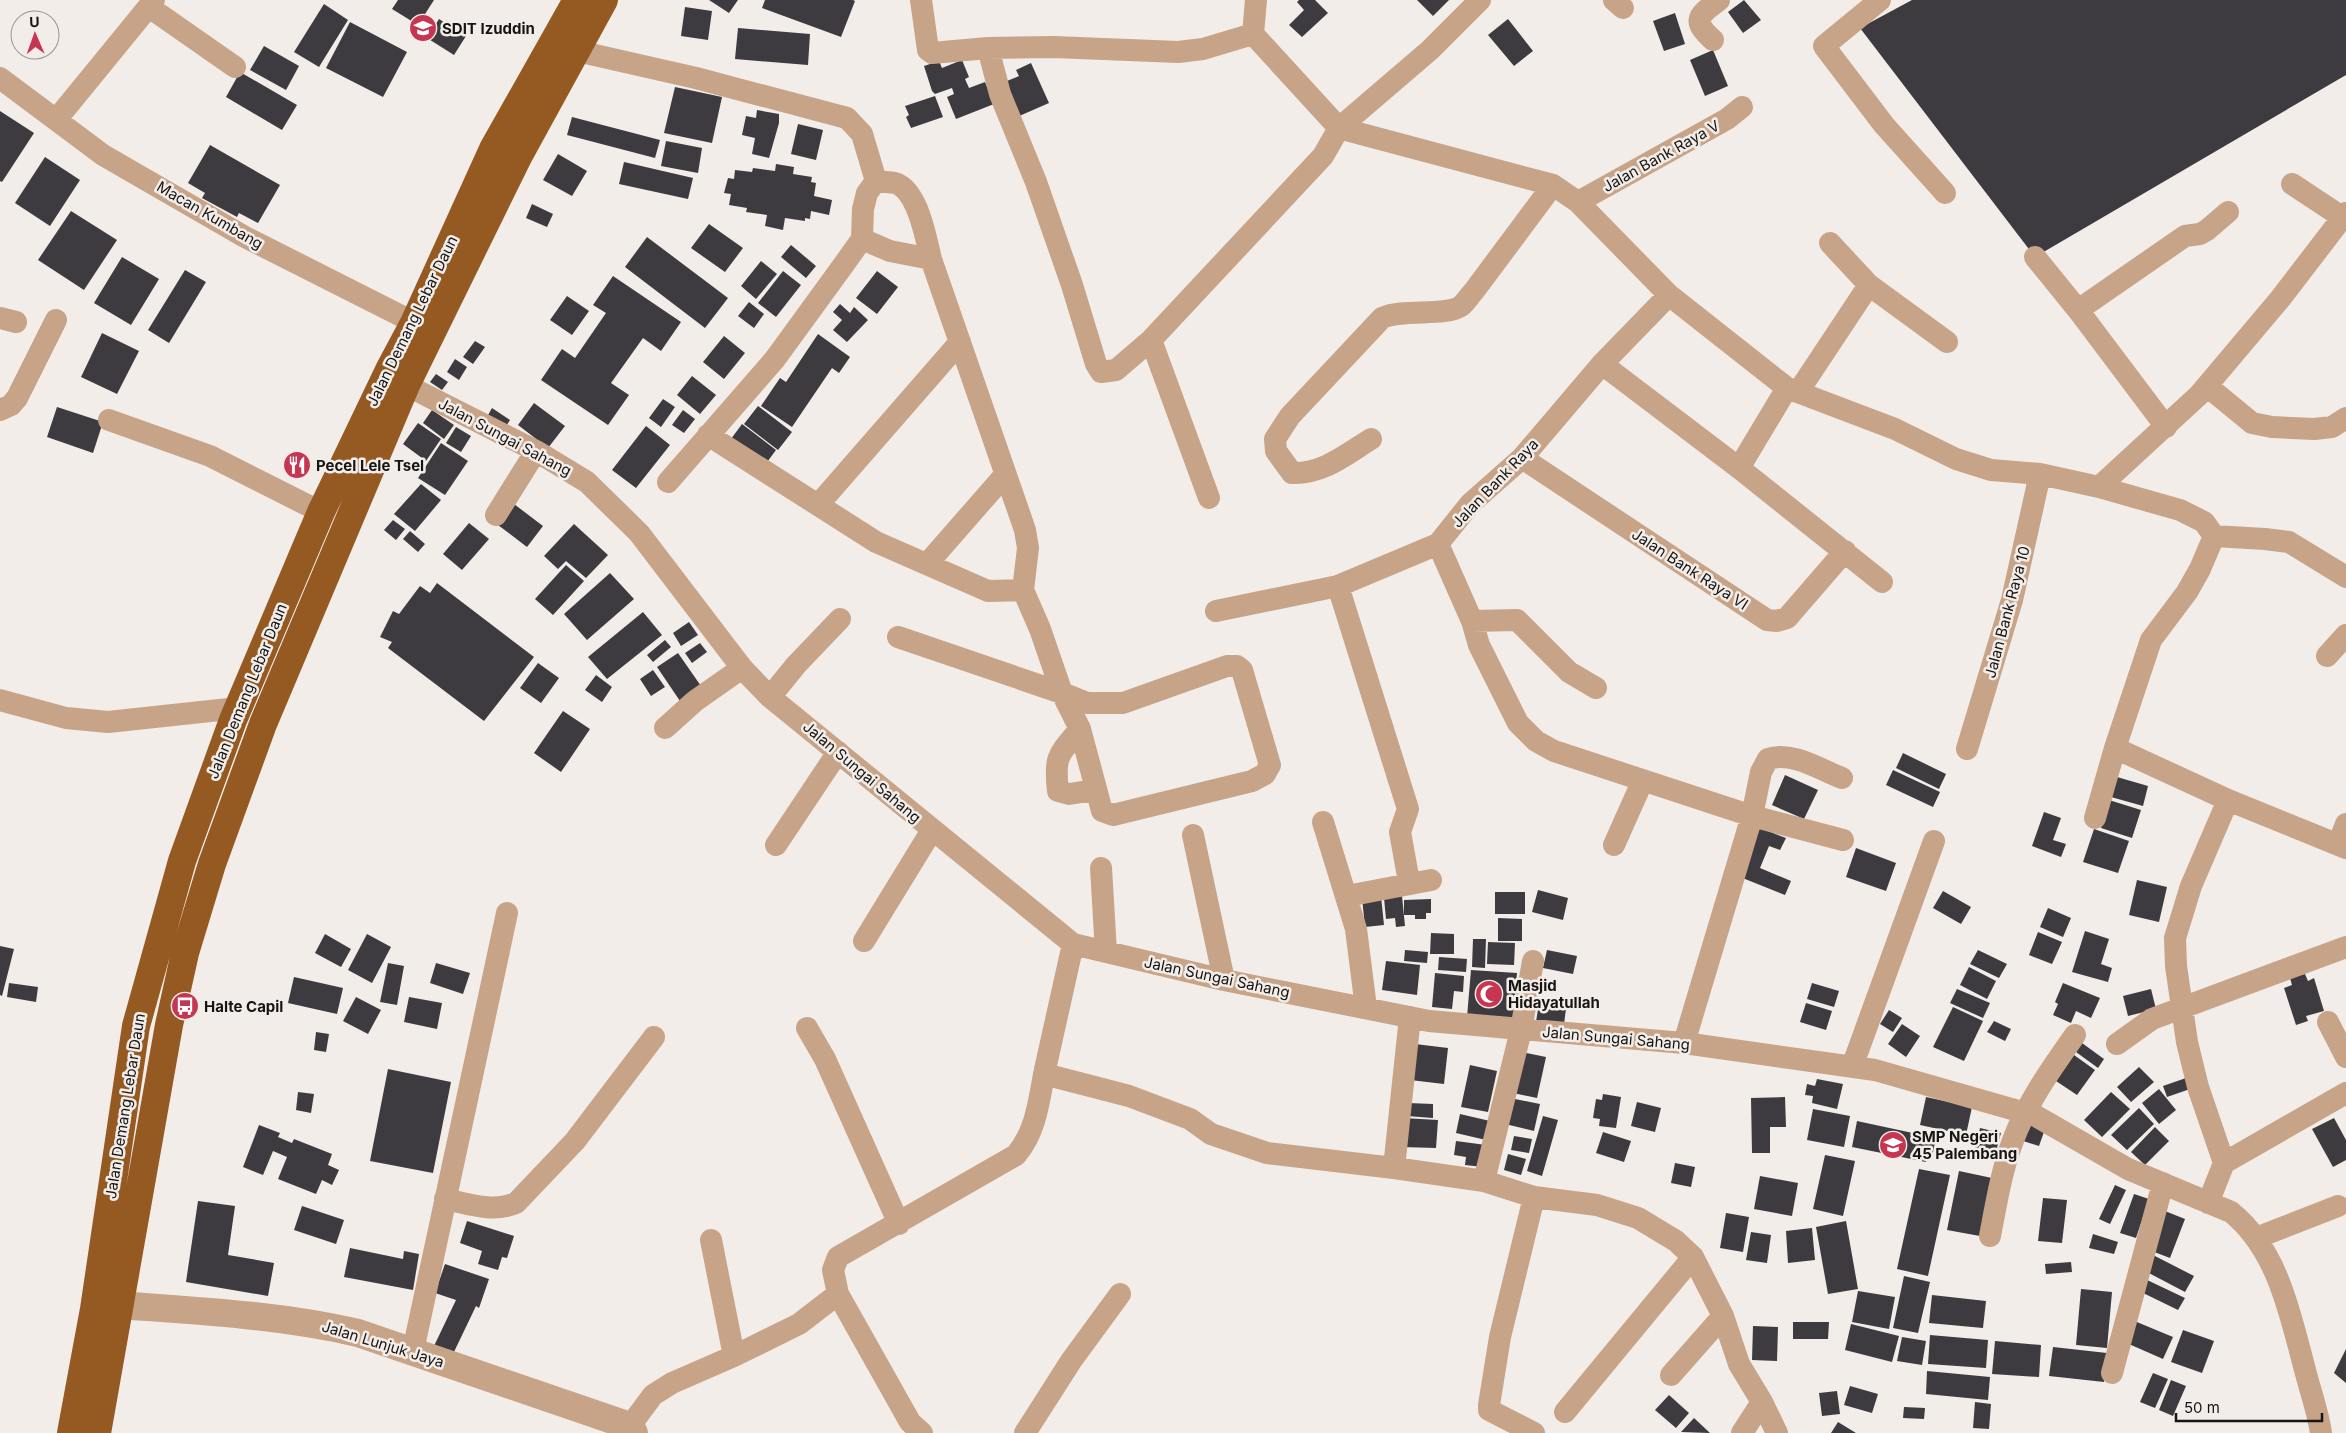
<svg xmlns="http://www.w3.org/2000/svg" width="2346" height="1433" font-family="Inter,sans-serif">
<style>
.building{fill:#3d3b40}
.lines{fill:none;stroke-linecap:round;stroke-linejoin:round}
.minor{stroke:#c7a388;stroke-width:22}
.tertiary{stroke:#c7a388;stroke-width:28}
.trunk{stroke:#955a22;stroke-width:28}
.labels{text-anchor:middle;dominant-baseline:central;stroke-width:5;stroke-linejoin:round;paint-order:stroke}
.poi-label{font-size:15px;font-weight:bold;fill:#171513;stroke:#f2ede9;text-anchor:start}
.street-label{font-size:15px;fill:#171513;stroke:#f2ede9}
</style>
<rect width="100%" height="100%" fill="#f2ede9"/>
<path class="building" d="M398 0H434L418 25 392 9Z
M709 0H738L729 13Z
M765 0H853L855 1 841 37 762 8Z
M1299 0H1315L1328 13 1302 37 1289 25 1304 10 1297 2Z
M1417 0H1449L1433 16Z
M1744 0 1761 20 1743 33 1728 12Z
M1912 0H2346V75L2035 257 1860 28Z
M324 4 348 20 319 67 294 52Z
M685 7 712 11 708 40 681 36Z
M1675 13 1685 44 1664 51 1653 21Z
M439 19 466 36 454 55 427 38Z
M1508 19 1533 51 1514 66 1488 35Z
M350 22 407 52 383 97 326 68Z
M738 28 810 34 808 65 735 59Z
M264 46 299 66 286 90 250 70Z
M1713 50 1728 86 1705 96 1690 60Z
M962 60 969 77 965 79 969 88 985 82 994 104 956 119 947 97 954 94 952 88 935 94 932 91 924 66 939 61 942 68Z
M1031 63 1049 103 1017 117 1002 83 1019 76 1016 70Z
M240 72 297 105 282 130 226 97Z
M675 87 722 97 712 143 664 133Z
M935 96 943 117 911 128 906 117 909 115 905 106Z
M757 110 779 114V123L769 158 752 154 755 138 742 135 746 116 756 118Z
M0 111 34 133 2 182 0 181Z
M572 117 660 140 655 158 567 135Z
M798 124 823 130 816 160 791 154Z
M666 141 702 148 698 173 661 166Z
M210 145 280 185 258 223 239 213 237 217 202 198 205 193 188 183Z
M558 154 587 171 572 196 543 180Z
M45 157 80 180 50 226 15 203Z
M624 162 693 178 688 199 619 184Z
M776 164 794 167 793 174 812 177 811 182 816 183 814 196 832 200 829 215 811 211 810 219 805 218V221L785 218 783 230 765 226 767 215 746 212 747 208 729 205 731 194 724 193 728 178 734 179 735 170 752 172 753 168 775 171Z
M532 204 553 214 547 227 526 218Z
M71 211 117 240 84 290 38 260Z
M709 224 743 248 725 272 691 248Z
M647 237 728 298 705 328 625 267Z
M791 245 816 266 806 278 781 257Z
M122 257 159 279 131 325 94 303Z
M761 261 777 274 756 299 741 286Z
M185 270 206 282 169 343 148 330Z
M783 271 801 285 776 317 758 303Z
M877 271 898 287 877 314 856 298Z
M613 276 681 322 661 351 643 338 611 383 629 395 608 425 541 380 562 349 575 358 606 313 593 305Z
M567 296 589 311 572 335 550 320Z
M749 302 764 314 754 328 738 316Z
M840 304 850 313 854 307 868 320 847 342 833 330 842 320 833 312Z
M102 333 139 351 117 394 81 377Z
M818 334 850 357 839 373 832 368 792 427 761 406 780 378 786 382Z
M724 336 745 353 724 379 703 362Z
M475 341 485 347 473 364 463 357Z
M455 359 467 367 459 380 447 372Z
M436 374 448 382 442 390 430 382Z
M692 376 716 395 700 414 677 395Z
M663 399 675 407 661 427 649 418Z
M534 403 565 426 548 448 518 425Z
M758 406 792 432 778 450 744 424Z
M57 407 103 422 93 453 47 437Z
M492 408 510 420 505 428 487 417Z
M432 410 454 425 444 439 423 423Z
M683 410 695 419 684 433 672 425Z
M418 423 441 439 426 461 403 444Z
M742 424 776 450 762 469 728 443Z
M646 426 670 445 636 488 612 470Z
M456 427 471 436 461 452 446 443Z
M441 443 468 461 445 495 418 478Z
M421 484 441 500 415 531 394 514Z
M514 504 543 526 527 547 498 525Z
M393 520 405 529 396 540 384 530Z
M469 523 489 539 462 570 443 554Z
M574 524 608 555 586 578 566 561 558 569 544 556Z
M410 531 425 544 418 552 403 539Z
M566 565 584 581 553 615 535 599Z
M610 573 634 599 587 640 564 614Z
M437 583 534 657 484 721 388 648 392 642 380 637 393 611 399 614 420 586 430 593Z
M643 612 662 635 607 679 588 657Z
M689 622 698 635 681 646 673 633Z
M665 640 671 647 653 662 647 655Z
M700 643 707 652 692 663 685 653Z
M678 653 701 686 680 701 657 667Z
M538 663 559 678 541 703 520 688Z
M653 670 665 687 651 696 640 679Z
M596 675 612 687 602 702 585 690Z
M563 711 590 729 561 772 534 753Z
M1903 753 1946 774 1939 789 1896 768Z
M1893 770 1940 792 1933 807 1886 785Z
M1785 775 1818 790 1804 819 1772 805Z
M2117 777 2148 786 2143 806 2111 797Z
M2109 800 2141 810 2132 838 2101 828Z
M2044 812 2061 818 2053 840 2066 844 2061 857 2032 846Z
M1760 828 1786 838 1780 850 1769 846 1760 868 1791 881 1785 895 1740 877Z
M2094 829 2129 841 2118 873 2083 862Z
M1856 848 1896 863 1886 891 1846 877Z
M2137 880 2167 887 2159 922 2129 915Z
M1538 890 1568 898 1563 920 1532 912Z
M1943 891 1971 907 1961 924 1933 908Z
M1495 892H1525V914H1495Z
M1381 896 1384 925 1365 927 1362 898Z
M1402 896 1405 926 1396 927 1395 918 1386 919 1384 898Z
M1431 899V913H1426V919H1415V915H1404V900Z
M2048 908 2071 918 2063 937 2040 927Z
M1498 918 1522 919V941H1498Z
M2085 931 2109 939 2101 964 2112 968 2108 982 2072 972Z
M2038 932 2062 942 2052 964 2029 955Z
M1431 933 1454 934V954H1430Z
M325 934 351 949 341 967 315 953Z
M367 934 391 947 372 983 348 970Z
M1473 939H1486L1485 968 1472 967Z
M1488 942 1515 943 1514 965 1487 964Z
M0 946 14 949 2 996 0 995Z
M1405 950 1428 952 1427 963 1404 961Z
M1547 950 1577 956 1573 974 1543 968Z
M1978 950 2007 964 1999 978 1970 964Z
M1439 957 1467 959 1466 972 1438 970Z
M1386 961 1420 965 1417 995 1382 990Z
M388 963 404 966 397 1005 380 1002Z
M436 963 470 973 463 994 430 983Z
M1969 967 1996 981 1987 999 1960 985Z
M1471 970 1517 973 1513 1021 1467 1017Z
M1435 973 1464 976 1463 992 1454 991 1452 1009 1432 1007Z
M2305 974 2308 981 2314 978 2324 1011 2306 1016 2308 1021 2296 1025 2284 988 2292 985 2290 978Z
M294 977 343 988 337 1014 288 1003Z
M9 983 38 987 36 1002 7 997Z
M1812 983 1839 991 1834 1007 1807 999Z
M2063 983 2100 998 2091 1018 2076 1011 2071 1023 2053 1015 2058 1004 2055 1002Z
M1957 989 1990 1003 1983 1018 1950 1003Z
M2151 989 2156 1009 2128 1016 2123 996Z
M356 997 381 1010 368 1034 343 1021Z
M409 997 442 1003 437 1029 404 1022Z
M1540 997 1567 1001 1563 1032 1535 1028Z
M1806 1003 1832 1011 1826 1030 1800 1022Z
M1953 1007 1983 1021 1964 1061 1933 1047Z
M1889 1010 1902 1018 1893 1032 1880 1024Z
M1994 1021 2011 1029 2005 1041 1987 1032Z
M1902 1024 1920 1036 1906 1057 1888 1044Z
M316 1032 329 1034 326 1052 314 1050Z
M2082 1043 2104 1059 2098 1068 2076 1052Z
M1415 1044 1448 1048 1444 1084 1410 1080Z
M1522 1052 1546 1057 1537 1098 1513 1093Z
M2074 1055 2095 1070 2077 1095 2056 1081Z
M1470 1065 1497 1071 1488 1112 1461 1107Z
M2139 1067 2154 1082 2131 1102 2117 1087Z
M388 1069 451 1082 433 1173 370 1161Z
M2186 1078 2190 1089 2167 1097 2163 1086Z
M1817 1079 1843 1084 1837 1109 1812 1103 1813 1096 1805 1095 1807 1084 1815 1086Z
M2159 1089 2176 1110 2159 1124 2142 1103Z
M298 1092 314 1094 311 1113 296 1110Z
M2111 1092 2130 1109 2102 1137 2084 1120Z
M1603 1094 1621 1097 1616 1128 1599 1126 1600 1119 1593 1118 1596 1099 1602 1100Z
M1785 1097 1786 1127H1770V1153H1752L1751 1098Z
M1926 1097 1972 1107 1966 1135 1920 1125Z
M1510 1098 1540 1104 1534 1131 1505 1124Z
M1637 1102 1661 1108 1655 1132 1631 1126Z
M1408 1103 1433 1104V1118L1407 1116Z
M2139 1108 2154 1124 2127 1150 2111 1135Z
M1813 1109 1850 1116 1844 1147 1807 1140Z
M1460 1114 1490 1121 1486 1140 1456 1133Z
M1543 1116 1558 1120 1542 1176 1527 1171Z
M1403 1118 1438 1120 1436 1148 1401 1147Z
M2334 1118 2346 1140V1160L2333 1167 2312 1129Z
M1857 1121 1936 1138 1932 1157 1927 1156 1926 1162 1852 1147Z
M2025 1122 2045 1129 2039 1146 2020 1140Z
M259 1125 280 1133 278 1137 292 1143 294 1139 332 1154 328 1165 339 1170 332 1185 322 1180 316 1194 278 1179 287 1157 273 1151 263 1175 243 1167Z
M2155 1127 2169 1141 2145 1165 2131 1152Z
M1980 1128 2001 1133 1994 1159 1974 1155Z
M1603 1132 1631 1141 1624 1162 1596 1153Z
M1514 1136 1532 1139 1529 1153 1511 1150Z
M1456 1141 1486 1145 1483 1167 1465 1165 1466 1157 1454 1155Z
M1508 1154 1526 1159 1521 1175 1504 1170Z
M1825 1155 1855 1161 1843 1216 1813 1209Z
M1675 1163 1695 1167 1691 1187 1671 1183Z
M1919 1169 1950 1175 1928 1276 1897 1269Z
M1959 1171 1992 1178 1980 1236 1947 1230Z
M1760 1176 1798 1183 1792 1216 1754 1209Z
M2115 1185 2126 1190 2110 1224 2099 1219Z
M2134 1194 2149 1199 2136 1238 2120 1233Z
M2043 1198 2067 1200 2062 1243 2038 1241Z
M198 1201 235 1206 228 1255 274 1263 268 1296 186 1282Z
M302 1206 344 1220 336 1244 294 1230Z
M2165 1211 2185 1219 2170 1258 2149 1250Z
M1726 1213 1749 1217 1743 1252 1720 1248Z
M467 1221 514 1236 507 1258 502 1257 498 1270 478 1264 482 1251 460 1243Z
M1846 1221 1858 1289 1828 1294 1816 1227Z
M1812 1228 1815 1260 1788 1263 1786 1231Z
M1751 1232 1771 1235 1767 1263 1746 1260Z
M2093 1234 2118 1242 2114 1254 2089 1248Z
M350 1248 403 1259 404 1251 419 1254 413 1290 344 1277Z
M2153 1255 2194 1276 2185 1292 2145 1271Z
M2071 1262 2072 1272 2046 1274 2045 1264Z
M445 1264 489 1279 479 1308 476 1306 453 1354 434 1346 456 1300 435 1293Z
M1904 1276 1930 1282 1918 1333 1893 1328Z
M2145 1279 2185 1298 2178 1310 2139 1291Z
M2081 1289 2112 1292 2107 1348 2076 1345Z
M1858 1291 1895 1297 1889 1329 1852 1322Z
M1932 1295 1986 1301 1983 1328 1929 1323Z
M2132 1320 2173 1337 2163 1359 2122 1341Z
M1793 1322H1829L1828 1339H1793Z
M1851 1324 1899 1336 1892 1362 1845 1350Z
M1753 1326 1778 1327 1777 1361 1752 1360Z
M2183 1330 2214 1341 2202 1373 2171 1362Z
M1930 1335 1988 1340 1986 1368 1928 1364Z
M1902 1337 1926 1341 1922 1365 1897 1361Z
M1995 1341 2041 1345 2039 1377 1992 1374Z
M2053 1347 2107 1353 2104 1382 2049 1376Z
M2346 1349V1383L2334 1373Z
M1927 1371 1990 1377 1988 1400 1926 1394Z
M2153 1373 2168 1379 2155 1408 2140 1402Z
M2171 1380 2186 1386 2173 1416 2159 1410Z
M1850 1386 1878 1394 1872 1413 1844 1405Z
M1837 1391 1840 1414 1822 1416 1819 1393Z
M1669 1395 1689 1413 1676 1428 1655 1410Z
M1975 1402 1991 1404 1989 1429 1973 1428Z
M1904 1407 1925 1408 1924 1419 1903 1418Z
M1694 1418 1710 1433 1681 1432Z
M1838 1422 1856 1433H1831Z"/>
<g class="lines">
<path class="minor" d="M921 0 928 50 932 53 988 48 1054 47 1178 52 1203 49 1253 34
M1256 0 1253 34 1339 128 1553 185 1578 202 1669 295 1787 388 1895 429 1956 459 1991 470 2040 474 2099 487 2180 510 2204 522 2214 536 2200 569 2187 592 2151 640 2115 748 2228 800 2346 848
M1614 0 1623 8
M1880 0 1824 46 1884 125 1945 193
M149 7 235 67
M1713 40C1691 20 1698 16 1719 0
M988 48 1000 94 1036 182 1072 285 1096 364 1101 372 1116 370 1151 340 1323 156 1339 128 1430 50 1480 0
M577 51 696 78 847 118 862 134 876 181C882 182 889 182 895 183 918 190 926 239 931 259L1025 530 1028 548 1023 590 1040 629 1062 693 1080 729 1102 811 1113 815 1252 781 1265 774 1270 765 1242 670 1237 666H1227L1123 703H1087L1062 693 898 637
M0 78 103 155 245 237 429 330
M56 120 154 0
M2292 184 2342 217
M1578 202 1727 119 1742 107
M862 239 890 251 931 259
M1830 243 1869 285
M2035 257 2078 310
M0 318 16 322
M1151 340 1209 498
M1602 364 1739 468 1882 582
M406 385 536 451 587 482 639 533 742 668 770 697 1073 944 1224 980 1429 1021 1684 1043 1875 1070 2036 1116 2128 1169 2231 1212C2278 1250 2290 1314 2305 1370 2310 1390 2318 1412 2321 1433
M2207 386 2252 423 2272 427 2314 429 2332 427 2346 418
M1798 392 1869 285 1947 342
M0 410 11 405 17 398 56 320
M109 420 210 456 321 512
M2166 427 2078 310 2185 236 2200 234 2207 230 2228 212
M708 435 876 542 988 591 1023 590
M1371 439C1345 455 1323 474 1292 473L1276 451 1275 439 1290 416 1382 318C1403 308 1445 317 1461 306 1466 302 1470 295 1474 291L1553 185
M1522 458 1767 620 1777 621 1787 618 1845 551
M1739 468 1787 388
M668 482 775 359 842 267 862 239 863 209 867 193 876 181
M2099 487 2199 395 2280 299 2346 213
M818 505 960 342
M496 515 536 451
M2214 536 2265 539 2289 542 2346 577
M1438 544 1472 621 1479 645 1518 723 1536 741 1554 751 1752 816 1843 840
M927 564 1004 476
M1338 586 1408 809 1400 832 1409 882
M1216 611 1338 586 1438 544 1470 504 1522 458 1602 364 1669 295
M1472 621 1517 620 1569 672 1596 688
M2327 656 2346 635
M770 697 796 665 840 619
M0 700 66 718 108 722 238 708
M665 728 695 701 742 668
M1080 729C1058 755 1054 756 1058 791L1069 794 1095 790
M1967 749 2012 600 2040 474
M2095 818 2115 748
M1323 822 1356 929 1366 1008
M1193 835 1224 980
M776 845 838 752
M1614 845 1643 780
M2338 845 2346 824
M1101 868 1106 952
M1347 896 1431 880
M864 941 932 830
M2328 1022 2346 1057
M807 1028 825 1059 899 1224
M1684 1043 1752 816 1761 772 1768 759C1792 751 1819 769 1842 778
M2117 1044 2152 1019 2346 947
M1852 1067 1934 841
M1044 1074 1129 1096 1190 1119 1211 1134 1267 1153 1394 1168 1484 1181 1534 1197 1597 1205 1638 1218 1676 1241 1693 1257 1723 1316 1739 1364 1762 1402 1777 1433
M2224 1163 2198 1087 2187 1042 2176 966 2175 938 2191 886 2228 800
M1394 1168 1410 1017
M1484 1181 1521 1030 1533 961
M445 1199C469 1204 493 1213 516 1203L575 1141 654 1037
M2208 1203 2224 1163 2346 1093
M1990 1236C1996 1205 2001 1173 2012 1143 2026 1104 2051 1069 2075 1035
M2256 1238 2338 1206
M711 1240 734 1356
M838 1294 910 1422 922 1433
M413 1351 507 913
M2112 1373 2163 1183
M1671 1375 1723 1316
M1565 1412 1693 1257
M630 1426 653 1395 672 1383 734 1356 799 1324 838 1294 833 1270 838 1257 1016 1155C1038 1129 1039 1096 1046 1065 1055 1025 1064 984 1073 944
M1025 1433 1071 1361 1120 1294
M1534 1433 1489 1410V1405L1500 1337 1534 1197
M1742 1433 1762 1402"/>
<path class="tertiary" d="M119 1305C200 1311 280 1315 358 1333L630 1426 634 1433"/>
<path class="trunk" d="M71 1433 94 1309 136 1026 182 861 233 720 321 512 390 368 414 323 493 149 577 0
M97 1433 169 1025 185 953 212 864 263 724 406 385 518 157 604 0"/>
</g>
<defs>
<g id="school-disc" transform="scale(1.4375)"><circle r="9.5" fill="#c63651" stroke="#f2ede9"/><path d="M0-5L7-2L0 1L-7-2ZM-4 1L0 2.5L4 1V4Q0 6-4 4Z" fill="#fff"/></g>
<g id="restaurant-disc" transform="scale(1.4375)"><circle r="9.5" fill="#c63651" stroke="#f2ede9"/><path d="M-5-6h1v4h1v-4h1v4h1v-4h1v5L-1.5 .5V6h-2V.5L-5-1ZM5-6V6H3V1.5H1.5Q1.5-4 5-6Z" fill="#fff"/></g>
<g id="mosque-disc" transform="scale(1.4375)"><circle r="9.5" fill="#c63651" stroke="#f2ede9"/><path d="M3.5-4.9A6 6 0 1 0 3.5 4.9A5 5 0 1 1 3.5-4.9Z" fill="#fff"/></g>
<g id="bus-disc" transform="scale(1.4375)"><circle r="9.5" fill="#c63651" stroke="#f2ede9"/><path d="M-5-6H5V4H4V6H2V4H-2V6H-4V4H-5ZM-3.5-4V0h7V-4ZM-3.5 1.2v1.5H-2V1.2ZM2 1.2v1.5H3.5V1.2Z" fill="#fff"/></g>
</defs>
<g fill-rule="evenodd">
<use href="#school-disc" x="423" y="28"/>
<use href="#restaurant-disc" x="297" y="465"/>
<use href="#mosque-disc" x="1489" y="994"/>
<use href="#bus-disc" x="185" y="1006"/>
<use href="#school-disc" x="1893" y="1145"/>
</g>
<g class="labels">
<g class="poi-label">
<text x="442" y="28">SDIT Izuddin</text>
<text x="316" y="465">Pecel Lele Tsel</text>
<text x="1508" y="985">Masjid<tspan x="1508" dy="17">Hidayatullah</tspan></text>
<text x="204" y="1006">Halte Capil</text>
<text x="1912" y="1136">SMP Negeri<tspan x="1912" dy="17">45 Palembang</tspan></text>
</g>
<g class="street-label">
<text transform="translate(1661 156) rotate(-29)">Jalan Bank Raya V</text>
<text transform="translate(210 215) rotate(30)">Macan Kumbang</text>
<text transform="translate(412 321) rotate(-64)">Jalan Demang Lebar Daun</text>
<text transform="translate(505 437) rotate(28)">Jalan Sungai Sahang</text>
<text transform="translate(1495 483) rotate(-46)">Jalan Bank Raya</text>
<text transform="translate(1690 569) rotate(33)">Jalan Bank Raya VI</text>
<text transform="translate(2007 612) rotate(-75)">Jalan Bank Raya 10</text>
<text transform="translate(247 691) rotate(-68)">Jalan Demang Lebar Daun</text>
<text transform="translate(862 772) rotate(40)">Jalan Sungai Sahang</text>
<text transform="translate(1217 977) rotate(12)">Jalan Sungai Sahang</text>
<text transform="translate(1616 1038) rotate(5)">Jalan Sungai Sahang</text>
<text transform="translate(125 1106) rotate(-81)">Jalan Demang Lebar Daun</text>
<text transform="translate(383 1344) rotate(17)">Jalan Lunjuk Jaya</text>
</g>
</g>
<g transform="translate(35 35) rotate(358)"><circle r="24" fill="#f2ede9" stroke="#9a9793"/>
<path d="M0-4L9 19L0 12L-9 19Z" fill="#c63651"/>
<text y="-8" font-size="14" font-weight="bold" text-anchor="middle" fill="#171513">U</text>
</g>
<path d="M2176 1413v8h146v-8" fill="none" stroke="#171513" stroke-width="2.5"/>
<text x="2184" y="1413" font-size="15" fill="#171513" stroke="#f2ede9" stroke-width="4" paint-order="stroke">50 m</text>
</svg>
